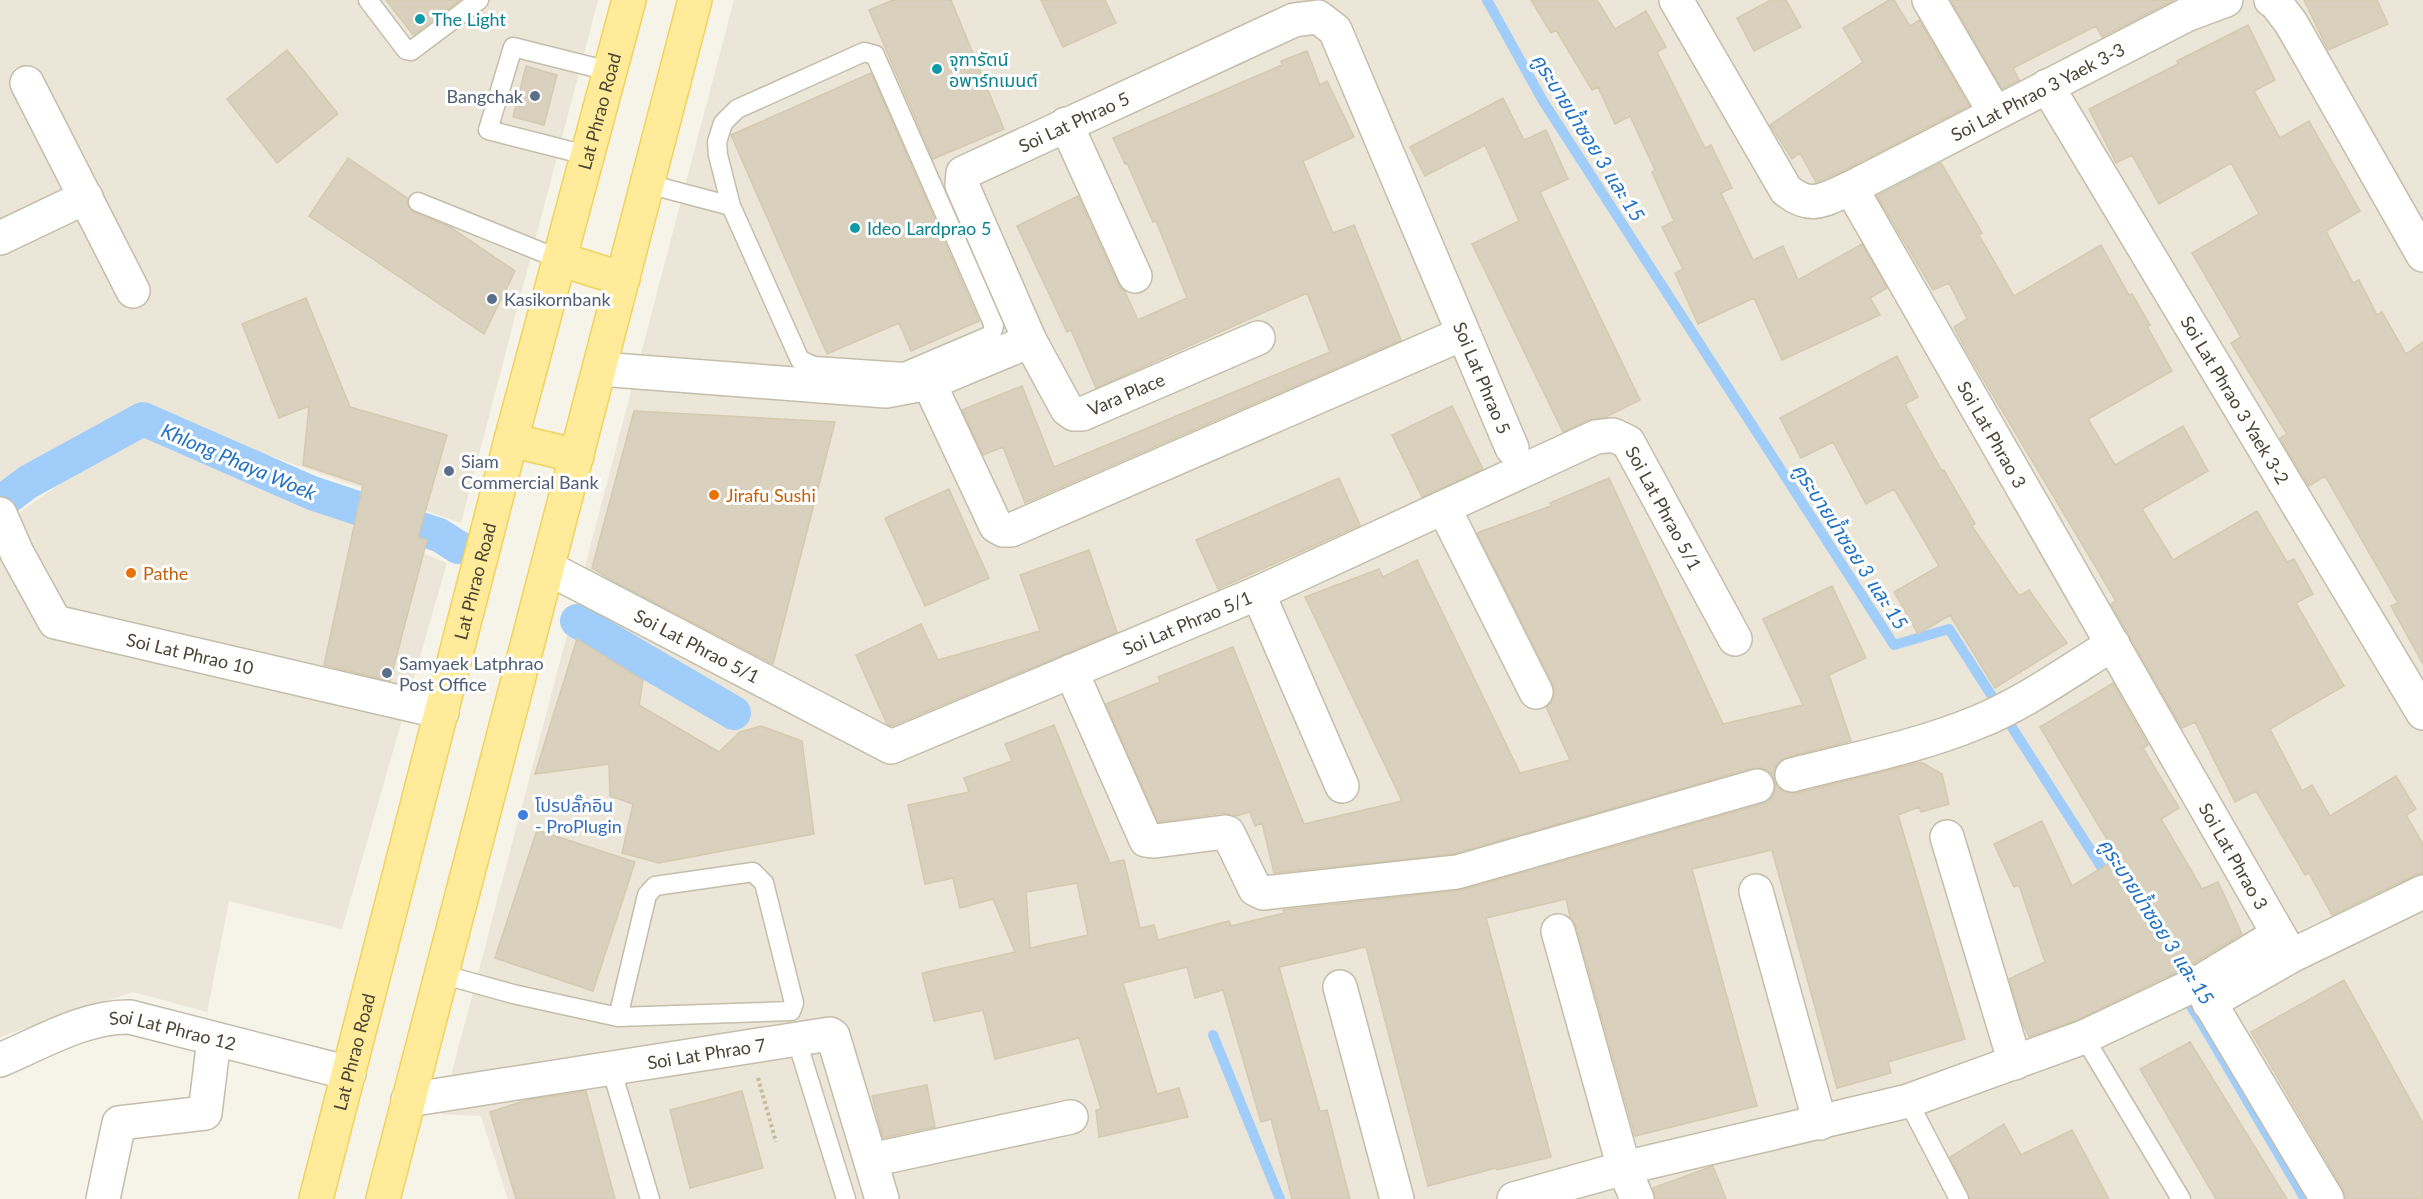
<svg xmlns="http://www.w3.org/2000/svg" width="2423" height="1199" font-family="Lato,'Noto Sans Thai',sans-serif">
<style>
.residential{fill:#ebe6d7}
.lines{fill:none;stroke-linecap:round;stroke-linejoin:round}
.stream{stroke:#a0cdf9;stroke-width:10}
.canal{stroke:#a0cdf9;stroke-width:34}
.building{fill:#d9d1bd;stroke:#d5caaf;stroke-width:1.5;fill-rule:evenodd}
.service-casing{stroke:#c3bdaa;stroke-width:21}
.minor-casing{stroke:#c3bdaa;stroke-width:36}
.primary-casing{stroke:#f2d15c;stroke-width:36}
.path{stroke:#c7bb9a;stroke-width:4;stroke-dasharray:3 3;stroke-linecap:butt}
.service{stroke:#fff;stroke-width:18}
.minor{stroke:#fff;stroke-width:33}
.primary{stroke:#ffeb99;stroke-width:33}
.culture-dot{fill:#0f9aa8;stroke:#fff;stroke-width:2}
.service-dot{fill:#5c6f8a;stroke:#fff;stroke-width:2}
.food-dot{fill:#e8710a;stroke:#fff;stroke-width:2}
.shop-dot{fill:#3f7fe0;stroke:#fff;stroke-width:2}
.labels{text-anchor:middle;dominant-baseline:central;stroke-width:6;stroke-linejoin:round;paint-order:stroke}
.culture-label{font-size:18px;fill:#0d838f;stroke:#fff;text-anchor:start}
.street-label{font-size:18px;fill:#4b4536;stroke:#fff}
.service-label{font-size:18px;fill:#4e5e75;stroke:#fff;text-anchor:start}
.food-label{font-size:18px;fill:#c56008;stroke:#fff;text-anchor:start}
.shop-label{font-size:18px;fill:#366cbe;stroke:#fff;text-anchor:start}
.water-label{font-size:20px;font-style:italic;fill:#2172c5;stroke:#fff}
</style>
<rect width="100%" height="100%" fill="#f6f3e9"/>
<path class="residential" d="M0 0H598L461 523 143 411 0 506Z
M734 0H2423V1199H508L481 1116 441 1114Z
M145 436 447 563 342 929 229 901 207 1012 133 992 0 1037V526L97 458Z"/>
<g class="lines">
<path class="stream" d="M1487 0 1543 101 1894 645 1949 629 2109 879
M2163 963 2201 1022 2305 1199
M1213 1035 1280 1199"/>
<path class="canal" d="M0 503 28 482 143 419 312 493 439 535 458 547
M577 621 734 713"/>
</g>
<path class="building" d="M386 0H460L413 35Z
M893 0H951L1004 129 933 159 869 10Z
M1041 0H1105L1116 23 1063 47Z
M1531 0H1597L1615 29 1646 11 1666 47 1657 52 1705 148 1711 145 1732 188 1721 193 1753 260 1783 246 1798 280 1862 244 1887 288 1870 298 1880 315 1782 360 1754 298 1698 324 1675 273 1683 269 1662 227 1674 221 1652 172 1655 170 1630 116 1615 124 1598 87 1592 90 1556 30 1551 33Z
M1771 0H1786L1801 27 1754 51 1737 18Z
M1889 0H1894L1910 26 1919 20 1969 106 1843 171 1816 182 1800 153 1792 159 1770 125 1863 62 1843 28Z
M1951 0H2174L2102 37 2096 26 2013 68 2019 80 2002 89Z
M2304 0H2377L2388 24 2328 50Z
M2248 25 2275 80 2254 91 2280 138 2309 121 2360 211 2326 231 2353 283 2359 280 2377 315 2382 312 2406 354 2423 342V664L2391 606 2398 603 2325 476 2309 486 2280 438 2287 434 2231 343 2241 337 2192 253 2259 214 2231 163 2159 204 2132 155 2116 163 2089 109 2178 64 2177 61Z
M287 50 338 114 277 163 227 99Z
M1307 51 1320 85 1327 81 1354 137 1303 161 1333 233 1354 225 1401 340 1025 503 1003 447 983 455 962 410 1022 386 1054 467 1330 352 1307 293 1096 388 1071 330 1067 332 1017 226 1078 196 1118 284 1125 292 1138 320 1187 298 1156 221 1153 222 1127 163 1125 164 1113 138 1282 65 1281 61Z
M526 66 557 75 544 125 513 117Z
M871 73 979 321 911 351 899 323 827 354 731 135Z
M1503 98 1524 140 1546 130 1568 179 1540 192 1640 400 1606 417 1588 420 1563 432 1472 244 1519 221 1485 145 1425 176 1410 147Z
M348 158 407 198V204L413 212 450 227 515 271 484 334 309 216Z
M1941 163 1982 233 1979 235 2014 296 2101 245 2129 295 2132 294 2150 325 2147 326 2172 371 2088 419 2115 465 2183 426 2208 471 2142 509 2173 560 2257 511 2287 562 2294 559 2313 594 2296 603 2344 686 2270 729 2302 791 2312 785 2330 816 2396 776 2416 809 2406 815 2423 844V873L2415 875 2332 915 2309 873 2305 875 2256 791 2235 802 2195 722 2182 728 2111 604 2116 601 1967 352 1954 327 1967 319 1949 283 1933 290 1877 196Z
M306 298 350 407 447 435 418 537 427 540 390 681 324 665 363 485 303 465 309 406 279 418 242 324Z
M1897 356 1918 397 1905 404 1942 471 1944 470 1975 524 1972 526 2019 596 2029 590 2067 643 1995 688 1950 615 1918 634 1894 592 1939 566 1894 489 1866 504 1833 442 1801 458 1780 418Z
M1452 406 1483 469 1422 497 1392 435Z
M634 411 835 422 773 664 613 581 592 568Z
M1339 478 1360 525 1218 589 1196 540Z
M1609 478 1723 724 1803 705 1763 619 1832 586 1866 658 1829 675 1851 741 1787 757 1779 762 1774 769V779L1770 772 1762 768H1752L1453 854 1274 873 1262 823 1255 826 1250 812 1236 816 1223 813 1158 822 1106 704 1160 682 1158 677 1233 647 1304 824 1402 801 1305 597 1379 569 1383 577 1417 560 1520 773 1570 760 1546 707 1552 702 1555 694 1553 684 1477 533 1551 506 1550 503Z
M949 489 989 578 925 606 885 518Z
M1089 550 1117 632 892 726 887 724 856 655 921 624 938 660 1040 631 1020 575Z
M577 639 643 680 639 705 719 752 740 732 761 726 802 741 814 834 659 863 622 853 633 804 610 796 609 764 535 774Z
M2113 683 2148 745 2143 748 2179 808 2161 819 2202 889 2218 882 2242 934 2189 966 2077 1020 2029 1037 2022 1022 2009 979 2045 962 2019 885 2014 887 1994 844 2042 821 2072 886 2118 858 2040 727Z
M1054 725 1110 863 1124 860 1140 928 1154 925 1158 940 1229 921 1231 926 1284 913 1283 910 1462 890 1762 804 1771 799 1775 791V782L1779 788 1786 793H1797L1921 762 1942 774 1949 804 1921 812 1919 807 1898 815 1965 1039 1888 1062 1891 1073 1837 1088 1772 850 1692 869 1757 1106 1635 1136 1576 926 1570 917 1566 899 1486 918 1551 1157 1497 1170 1496 1168 1428 1186 1366 947 1279 967 1320 1111 1327 1110 1350 1199H1292L1271 1119 1261 1122 1223 990 1195 998 1187 967 1123 983 1157 1094 1179 1088 1188 1117 1099 1137 1096 1110 1101 1109 1079 1038 995 1059 983 1010 934 1021 922 973 1015 952 993 899 960 908 953 878 925 884 908 805 969 792 964 778 1012 761 1005 744ZM1077 883 1088 935 1030 948 1026 892Z
M537 830 635 862 593 991 495 958Z
M2344 980 2423 1123V1199H2346L2343 1189 2251 1032Z
M2190 1042 2287 1199H2216L2140 1069Z
M927 1085 935 1127 883 1138 872 1096Z
M586 1091 615 1199H516L490 1112 527 1100Z
M742 1091 763 1168 690 1188 670 1110Z
M2004 1124 2021 1155 2072 1130 2109 1199H1970L1950 1157Z
M1713 1166 1726 1199H1655L1653 1188Z"/>
<g class="lines">
<g class="service-casing">
<path id="service" d="M368 0 406 50 411 51 479 0
M864 52 875 55 994 326 991 335 904 372 814 366 800 360 731 206 718 155 717 142 723 123 737 109Z
M586 155 488 130 513 47 609 71
M648 184 731 206
M418 202 559 259
M441 974 513 994 618 1017 791 1011 794 1003 764 883 753 872 655 886 647 895 618 1017
M2084 1037 2181 1199
M796 1038 846 1199
M611 1068 650 1199
M1908 1101 1959 1199"/>
</g>
<g class="minor-casing">
<g id="minor">
<path id="s1" d="M1676 0 1786 190C1812 211 1824 199 1851 188L2291 956 2423 892"/>
<path d="M1929 0 1995 113"/>
<path d="M2271 0 2275 2 2291 23 2423 255"/>
<path d="M27 83 133 291"/>
<path id="s2" d="M2047 86 2423 713"/>
<path d="M1066 124 1135 276"/>
<path id="s3" d="M1851 188 2186 15 2226 0"/>
<path d="M0 238 86 197"/>
<path id="s4" d="M1258 338 1082 414H1074L1067 409 1030 341 962 185 963 173 1294 20 1318 17 1335 30 1512 448"/>
<path d="M600 369 886 391 929 383 1030 341"/>
<path d="M929 383 996 526 1003 530H1011L1462 334"/>
<path d="M1444 508 1536 692"/>
<path id="s5" d="M0 514 17 553 55 622 442 712"/>
<path id="s6" d="M548 568 891 747 1258 593 1596 437 1613 435 1628 442 1735 639"/>
<path d="M1258 593 1342 786"/>
<path d="M1071 671 1146 840 1155 841 1225 832 1228 833 1255 889 1263 893 1457 872 1757 786"/>
<path d="M1792 775C1854 759 1918 747 1978 722 2025 703 2069 671 2113 644"/>
<path d="M1947 837 2015 1063"/>
<path d="M1756 891 1820 1123"/>
<path d="M1558 931 1624 1168 1637 1199"/>
<path d="M2277 935 2198 983 2327 1199"/>
<path d="M1340 987 1397 1199"/>
<path d="M2209 1003 2291 956"/>
<path id="s7" d="M0 1060C41 1043 85 1016 130 1017L349 1073"/>
<path id="s8" d="M408 1100 830 1034 833 1036 882 1199"/>
<path d="M871 1160 1071 1117"/>
<path d="M103 1199 119 1123 205 1113 214 1039"/>
<path d="M1514 1199 1624 1168 1908 1101 2084 1037 2198 983"/>
</g>
</g>
<g class="primary-casing">
<g id="primary">
<path d="M559 259 623 279"/>
<path d="M511 440 577 456"/>
<path id="s9" d="M316 1199 511 440 629 0"/>
<path d="M383 1199 695 0"/>
</g>
</g>
<path class="path" d="M758 1078 776 1142"/>
<use href="#service" class="service"/>
<use href="#minor" class="minor"/>
<use href="#primary" class="primary"/>
</g>
<g class="culture-dot">
<circle cx="420" cy="19" r="6"/>
<circle cx="937" cy="69" r="6"/>
<circle cx="855" cy="228" r="6"/>
</g>
<g class="service-dot">
<circle cx="535" cy="96" r="6"/>
<circle cx="492" cy="299" r="6"/>
<circle cx="449" cy="471" r="6"/>
<circle cx="387" cy="673" r="6"/>
</g>
<g class="food-dot">
<circle cx="714" cy="495" r="6"/>
<circle cx="131" cy="573" r="6"/>
</g>
<circle class="shop-dot" cx="523" cy="815" r="6"/>
<g class="labels">
<g class="culture-label">
<text x="432" y="19">The Light</text>
<text x="949" y="59">จุฑารัตน์<tspan x="949" dy="21">อพาร์ทเมนต์</tspan></text>
<text x="867" y="228">Ideo Lardprao 5</text>
</g>
<g class="street-label">
<text stroke="none"><textPath href="#s3" startOffset="210">Soi Lat Phrao 3 Yaek 3-3</textPath></text>
<text stroke="none"><textPath href="#s9" startOffset="1124">Lat Phrao Road</textPath></text>
<text stroke="none"><textPath href="#s4" startOffset="590">Soi Lat Phrao 5</textPath></text>
<text stroke="none"><textPath href="#s4" startOffset="1256">Soi Lat Phrao 5</textPath></text>
<text transform="translate(1126 394) rotate(-23)">Vara Place</text>
<text stroke="none"><textPath href="#s2" startOffset="366">Soi Lat Phrao 3 Yaek 3-2</textPath></text>
<text stroke="none"><textPath href="#s1" startOffset="574">Soi Lat Phrao 3</textPath></text>
<text stroke="none"><textPath href="#s6" startOffset="1266">Soi Lat Phrao 5/1</textPath></text>
<text stroke="none"><textPath href="#s9" startOffset="638">Lat Phrao Road</textPath></text>
<text stroke="none"><textPath href="#s6" startOffset="708">Soi Lat Phrao 5/1</textPath></text>
<text stroke="none"><textPath href="#s6" startOffset="168">Soi Lat Phrao 5/1</textPath></text>
<text stroke="none"><textPath href="#s5" startOffset="260">Soi Lat Phrao 10</textPath></text>
<text stroke="none"><textPath href="#s1" startOffset="1060">Soi Lat Phrao 3</textPath></text>
<text stroke="none"><textPath href="#s7" startOffset="182">Soi Lat Phrao 12</textPath></text>
<text stroke="none"><textPath href="#s9" startOffset="152">Lat Phrao Road</textPath></text>
<text stroke="none"><textPath href="#s8" startOffset="302">Soi Lat Phrao 7</textPath></text>
</g>
<g class="service-label">
<text x="523" y="96" text-anchor="end">Bangchak</text>
<text x="504" y="299">Kasikornbank</text>
<text x="461" y="461">Siam<tspan x="461" dy="21">Commercial Bank</tspan></text>
<text x="399" y="663">Samyaek Latphrao<tspan x="399" dy="21">Post Office</tspan></text>
</g>
<g class="food-label">
<text x="726" y="495">Jirafu Sushi</text>
<text x="143" y="573">Pathe</text>
</g>
<g class="shop-label">
<text x="535" y="805">โปรปลั๊กอิน<tspan x="535" dy="21">- ProPlugin</tspan></text>
</g>
<g class="water-label">
<text transform="translate(1589 137) rotate(58)">คูระบายน้ำซอย 3 และ 15</text>
<text transform="translate(239 461) rotate(23)">Khlong Phaya Woek</text>
<text transform="translate(1851 546) rotate(57)">คูระบายน้ำซอย 3 และ 15</text>
<text transform="translate(2157 921) rotate(57)">คูระบายน้ำซอย 3 และ 15</text>
</g>
</g>
</svg>
